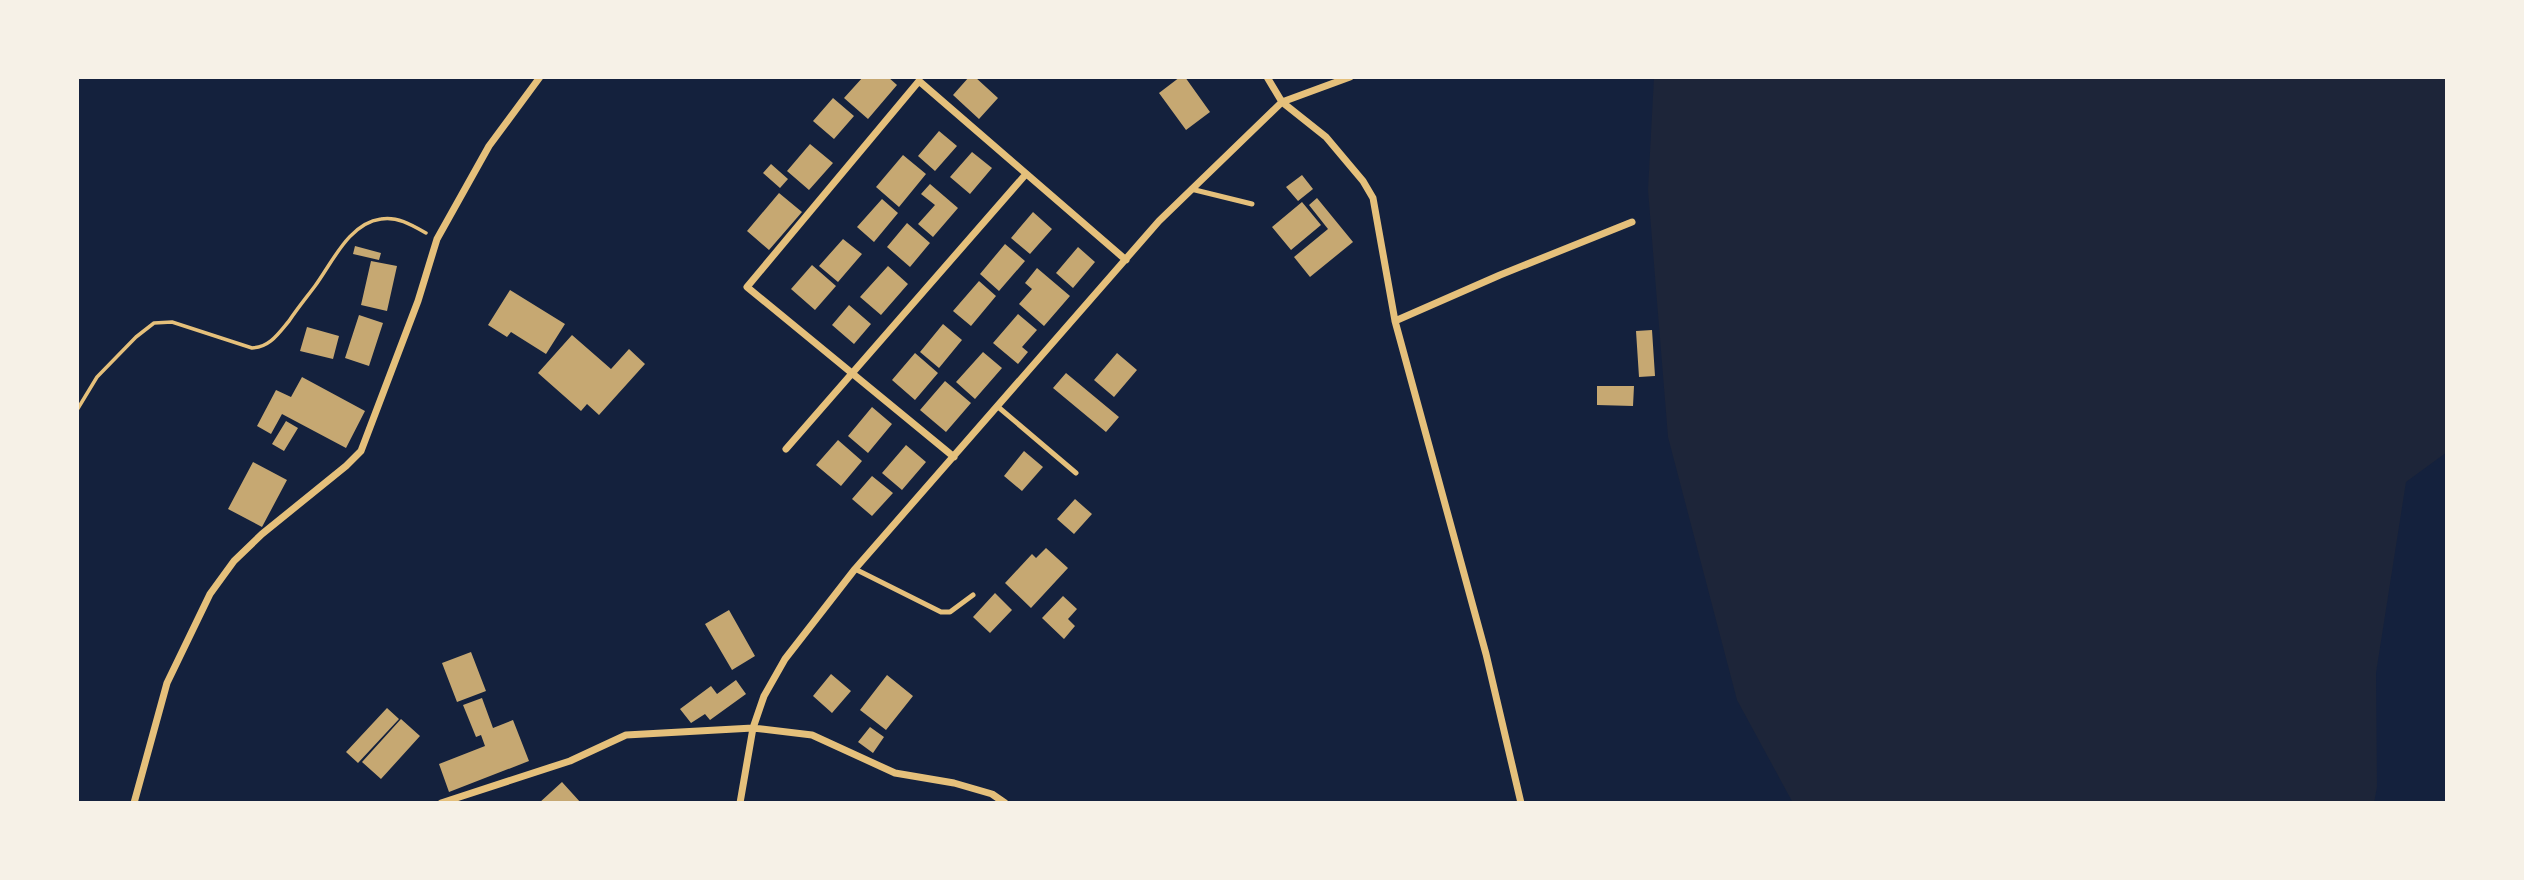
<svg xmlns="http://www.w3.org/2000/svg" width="2524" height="880" font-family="'Fira Sans Condensed',sans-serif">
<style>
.green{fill:#1d2539}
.building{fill:#c6a872}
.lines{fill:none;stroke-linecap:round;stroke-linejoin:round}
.path{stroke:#e5c07b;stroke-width:3.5}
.service{stroke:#e5c07b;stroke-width:5}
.minor{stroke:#e5c07b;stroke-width:7}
</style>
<rect width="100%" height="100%" fill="#14213d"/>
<path class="green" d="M1654 77H2447V452L2406 482 2376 673 2377 787 2374 803H1793L1737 700 1668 437 1648 190Z"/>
<path class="building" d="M863 77H888L897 85 868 119 844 98Z
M969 77H975L998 98 979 119 953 95Z
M1180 77H1185L1210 112 1186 130 1159 93Z
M833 98 854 116 834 139 813 121Z
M939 131 957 146 935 171 918 156Z
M810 144 833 163 809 190 787 171Z
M972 152 992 168 970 194 950 177Z
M903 155 926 174 899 207 876 187Z
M771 164 788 179 780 188 763 173Z
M1302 175 1313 189 1298 201 1286 187Z
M930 184 958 208 933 237 918 224 935 205 921 194Z
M779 193 802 212 769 250 747 231Z
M1317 198 1353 242 1310 277 1294 257 1328 229 1309 205Z
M882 199 898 213 874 242 857 227Z
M1302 202 1321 225 1291 250 1272 227Z
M1033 212 1052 229 1030 254 1011 238Z
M907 223 930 243 910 267 887 247Z
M843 239 862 254 838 282 819 266Z
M1005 244 1025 261 999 291 980 274Z
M355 246 381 253 379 260 353 254Z
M1078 247 1095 262 1073 288 1056 273Z
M371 261 397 266 387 311 361 305Z
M812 265 836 286 815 310 791 289Z
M888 266 908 284 881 315 860 297Z
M1037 268 1070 296 1044 326 1019 304 1032 289 1025 283Z
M979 281 996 296 971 326 953 311Z
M510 290 565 324 546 354 511 332 507 337 488 325Z
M849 305 871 324 854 344 832 325Z
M1018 314 1037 330 1022 347 1028 352 1018 364 993 343Z
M359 315 383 323 369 366 345 358Z
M943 324 962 340 939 368 920 352Z
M307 327 339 336 333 359 300 351Z
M1652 330 1655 376 1639 377 1636 331Z
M572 335 611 369 629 349 645 364 599 415 587 404 581 411 538 373Z
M983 352 1002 368 975 399 956 382Z
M915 353 938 373 915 400 892 380Z
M1117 353 1137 370 1114 397 1094 380Z
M1066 373 1119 417 1106 432 1053 388Z
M302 377 365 411 346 448 282 414 271 434 257 426 276 390 291 397Z
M945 381 971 403 946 432 920 410Z
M1597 386H1634L1633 406 1597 405Z
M872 407 892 424 868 453 848 436Z
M286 421 298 428 284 451 272 444Z
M838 440 862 461 841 486 816 465Z
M906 445 926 462 902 490 882 473Z
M1024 451 1043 467 1022 491 1004 476Z
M253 462 287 480 262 527 228 509Z
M872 476 893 493 872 516 852 499Z
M1075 499 1092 514 1074 534 1057 519Z
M1046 548 1068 568 1031 608 1005 583 1032 554 1036 558Z
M995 593 1012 610 990 633 973 617Z
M1063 596 1077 609 1068 619 1075 626 1064 639 1042 618Z
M729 610 755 656 732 670 705 624Z
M471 652 486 691 457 702 442 663Z
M831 674 851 691 832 713 813 696Z
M887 675 913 696 886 730 860 710Z
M736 680 746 694 710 720 705 714 691 723 680 709 711 686 717 694Z
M482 698 493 728 513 720 529 761 449 792 439 764 485 746 481 735 476 737 463 705Z
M387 708 399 719 358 763 346 752Z
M401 719 420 736 381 779 362 762Z
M870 727 884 737 873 753 858 742Z
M562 782 581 803H539Z"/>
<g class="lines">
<path class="path" d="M77 410 97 377 136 337 154 323 172 322 252 348C270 347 278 334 289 321 297 309 306 298 315 286 332 263 349 223 381 219 397 216 412 225 426 233"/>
<path class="service" d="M1191 189 1252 204
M997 406 1076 473
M855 569 941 612H950L973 595"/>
<path class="minor" d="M1267 77 1282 102 1326 137 1363 181 1373 198 1395 321 1486 654 1521 803
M1395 321 1500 275 1632 222
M786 449 1026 174
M954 457 747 287 919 81 1126 260
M134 803 167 683 210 594 234 561 262 534 346 466 361 451 418 301 437 239 489 146 540 77
M441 803 570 761 626 735 753 728 812 735 895 773 954 783 992 794 1005 803
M740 803 753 728 764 696 785 659 855 569 1159 221 1282 102 1350 77"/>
</g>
<rect width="2524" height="880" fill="none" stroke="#f6f1e7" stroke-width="158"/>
</svg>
